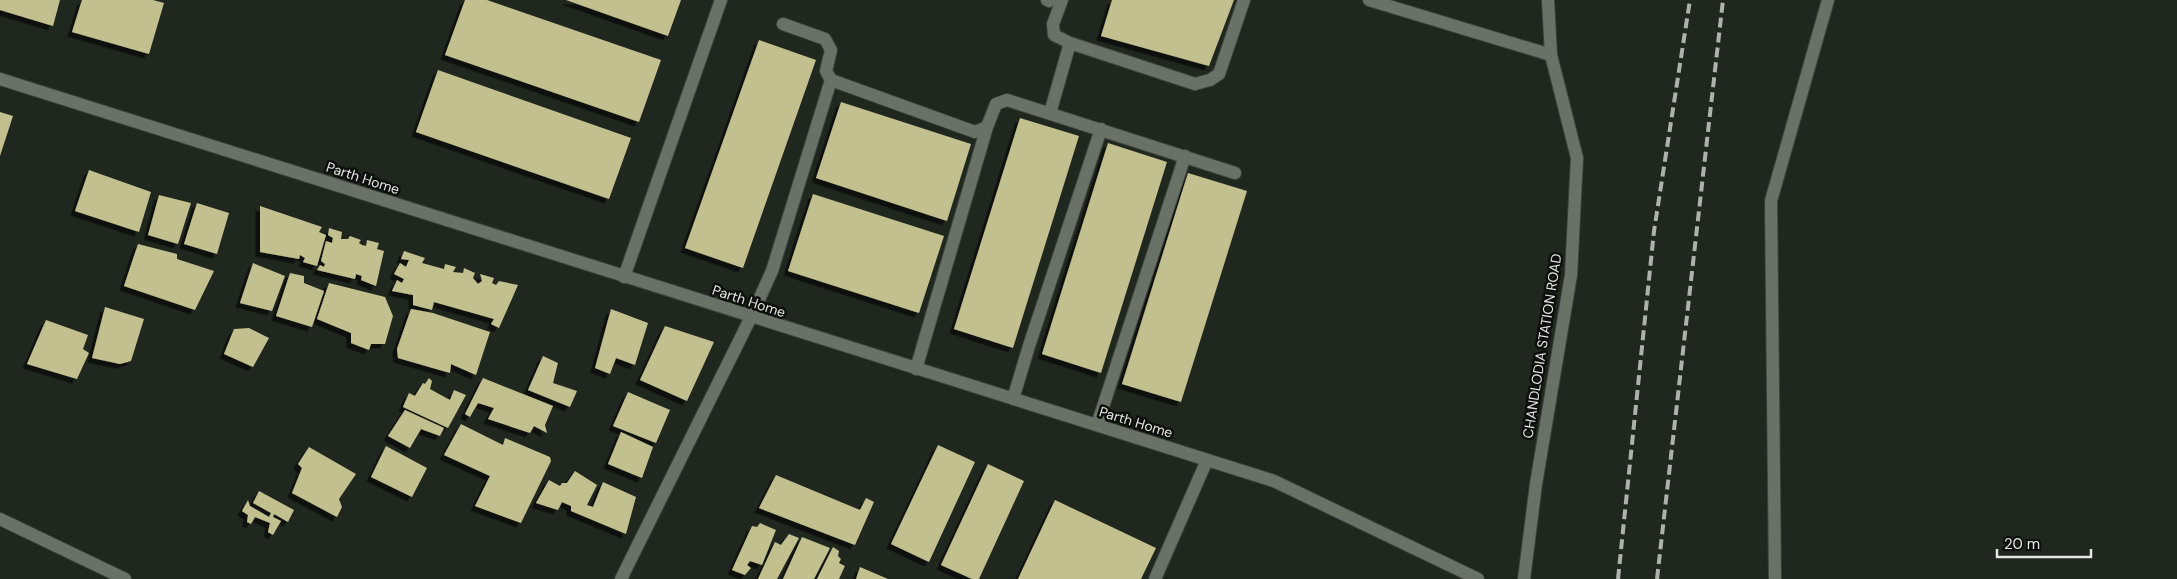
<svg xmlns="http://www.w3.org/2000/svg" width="2177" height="579" font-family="'DM Sans',sans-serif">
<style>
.building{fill:#c2c08e;filter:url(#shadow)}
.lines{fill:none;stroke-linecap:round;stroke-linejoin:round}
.minor-casing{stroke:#3e443d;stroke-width:14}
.minor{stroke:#6a7268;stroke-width:12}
.rail{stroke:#aeb2ac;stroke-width:4;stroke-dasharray:10 5;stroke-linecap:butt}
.labels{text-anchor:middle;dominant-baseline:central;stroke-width:5;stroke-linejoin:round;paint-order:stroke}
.street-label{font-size:14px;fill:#e3e7e1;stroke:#0c0f0b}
</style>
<defs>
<filter id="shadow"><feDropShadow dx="-4.5" dy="4.5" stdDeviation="0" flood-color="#0009"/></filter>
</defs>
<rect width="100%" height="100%" fill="#20271f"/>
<path class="building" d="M0 0H60L53 26 0 10Z
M82 0H153L164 3 149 54 72 32Z
M465 0H487L661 60 639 122 445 55Z
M566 0H681L668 36Z
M1112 0H1234L1209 66 1101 36Z
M759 40 816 60 743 268 685 248Z
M438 70 631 138 609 199 416 132Z
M841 102 971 144 947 221 816 178Z
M0 112 13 116 0 156Z
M1020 118 1079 136 1013 348 954 329Z
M1108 143 1167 162 1101 373 1042 354Z
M89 170 151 192 139 232 75 211Z
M1188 173 1247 191 1181 402 1122 384Z
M813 194 944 236 919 313 788 271Z
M159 195 191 203 178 244 148 235Z
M197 203 229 213 217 254 184 244Z
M260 206 322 227 319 232 326 235 317 266 303 262 305 258 300 255 299 259 260 252Z
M329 228 342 232 341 239H348L350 236 361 240 359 243 362 245 366 246 367 240 379 243 377 249 384 251 376 286 361 280 362 276 356 274 355 279 317 270 320 265 324 267 325 264 321 261 326 241 332 243 333 238 328 235Z
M138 244 177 254V259L214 271 195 310 124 286Z
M404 251 425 258 422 263 444 269 445 264 456 267 453 272 463 273 464 268 475 273 473 278 478 284 482 281 480 274 494 278 492 283 496 285 499 281 518 285 499 328 491 324 494 319 434 302 432 310 413 305V295L392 291 397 280 402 283 404 279 394 274 400 263 406 267 409 260 401 259Z
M253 263 285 276 272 311 240 303Z
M290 273 304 276V283L324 291 312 327 276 316Z
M329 283 385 297 393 316 385 344H371L369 350 351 343V333L317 319Z
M105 307 144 319 131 361 120 364 92 358Z
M411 309 433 313 490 332 476 375 451 364 450 373 398 358 397 349Z
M611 309 648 323 635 365 616 358 610 374 595 368Z
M46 320 88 335 83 349 89 353 77 379 27 364Z
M665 326 714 342 687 401 640 380Z
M249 328 269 338 253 367 224 354 234 329Z
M543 356 558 363 553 383 577 391 570 407 528 390Z
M429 378 432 381 430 389 450 400 454 390 466 395 448 428 403 407 409 393 415 396 423 383 425 384Z
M483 378 553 406 545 425 547 433 534 426 530 433 488 419 494 408 478 403 470 417 465 414Z
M628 392 670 410 656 443 613 426Z
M405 410 444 428 440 436 421 429 410 448 388 436Z
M461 424 503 445 505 438 550 457 551 461 521 523 475 506 490 476 444 455Z
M621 432 653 447 642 478 608 464Z
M938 445 975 462 929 562 891 544Z
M386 446 427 468 412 497 371 477Z
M309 447 356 474 339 499 342 507 337 517 292 493 302 468 298 464Z
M988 464 1024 481 979 579H972L941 565Z
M575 471 597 485 587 505 593 507 603 482 636 497 626 534 571 511V506L562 502 558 510 536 503 549 480 560 486 562 483H567Z
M776 475 860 510 866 498 874 502 855 545 759 508Z
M259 491 294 510 288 522 274 514 273 517 281 521 273 535 268 532 270 523 255 517 251 524 247 522 248 515 242 511 248 500 250 506 269 517 271 513 253 503Z
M1055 500 1156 548 1141 579H1018Z
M760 523 776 530 762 565 750 561 747 565 751 568 745 575 732 570 752 526 757 527Z
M789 534 799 538 777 579H758L775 542 781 545Z
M802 537 830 548 814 579H783Z
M833 547 839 551 838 556 841 559 839 563 845 566 839 579H817Z
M860 567 888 579H856Z"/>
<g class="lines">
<g class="minor-casing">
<path id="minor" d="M1047 0 1049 1
M1062 0 1053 24 1054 35 1070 43 1195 84 1210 80 1219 74 1244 0
M1369 0 1551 55
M783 24 825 39 831 50 826 71 831 80 975 132 987 127 996 104 1007 100 1235 173
M0 79 1274 481 1478 579
M1050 113 1070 43
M624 277 721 0
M916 369 987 127
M1013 399 1029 346 1101 129
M1097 425 1185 156
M0 519 125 579
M621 579 751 317 772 271 831 80
M1155 579 1207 460
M1524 579 1536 484 1571 275 1577 158 1551 55 1548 0
M1775 579 1771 201 1828 0"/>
</g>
<use href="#minor" class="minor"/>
<path class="rail" d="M1618 579 1654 231 1690 0
M1657 579 1723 0"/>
</g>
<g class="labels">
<g class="street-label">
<text transform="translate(363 178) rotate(18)">Parth Home</text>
<text transform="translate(749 301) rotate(18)">Parth Home</text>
<text transform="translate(1542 346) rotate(-81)">CHANDLODIA STATION ROAD</text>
<text transform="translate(1136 422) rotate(17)">Parth Home</text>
</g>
</g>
<path d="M1997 549v8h94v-8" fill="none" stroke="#e3e7e1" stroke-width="2.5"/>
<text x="2004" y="549" font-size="15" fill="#e3e7e1" stroke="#0c0f0b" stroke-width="4" paint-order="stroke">20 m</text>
</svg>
